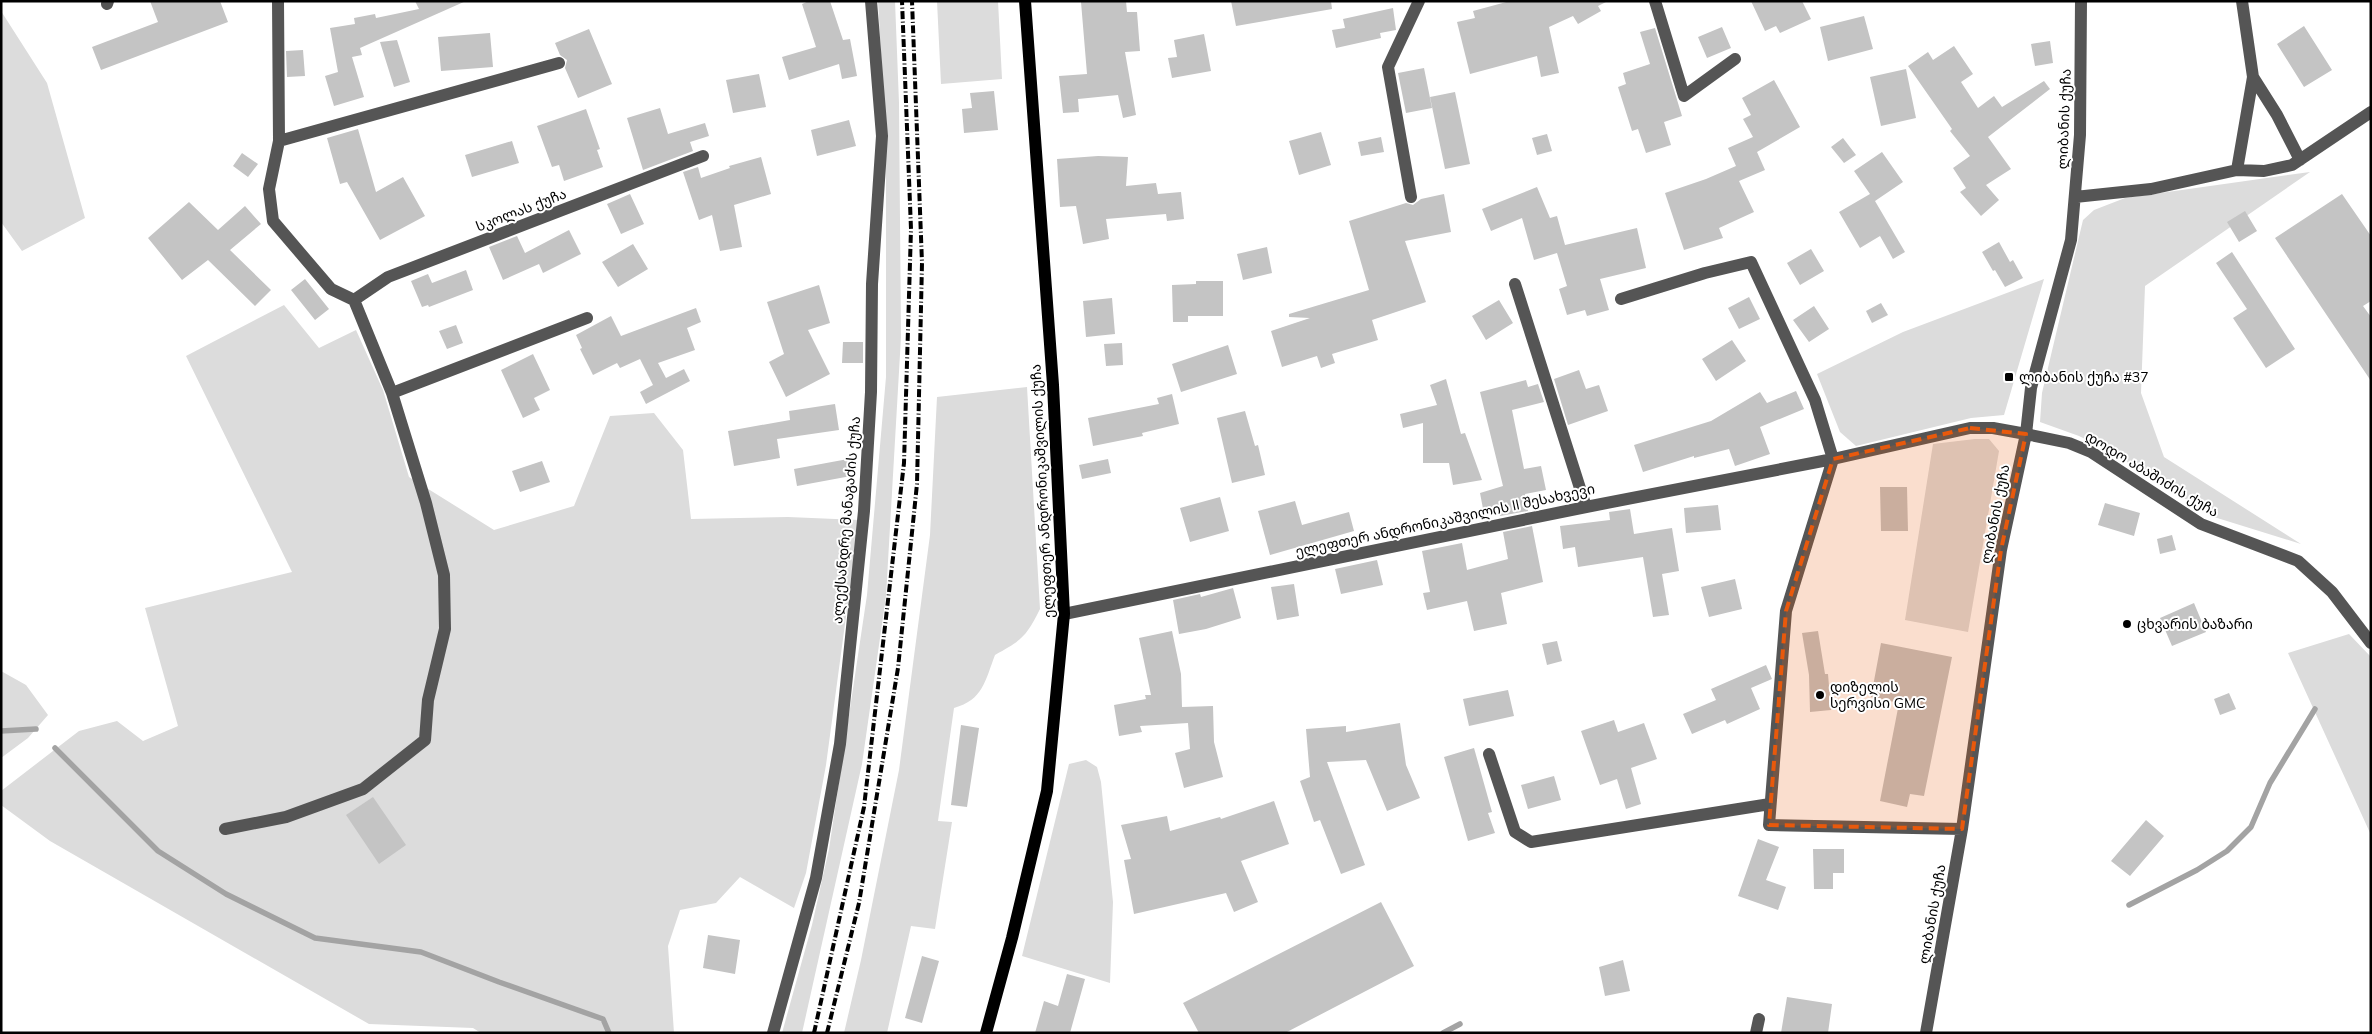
<svg xmlns="http://www.w3.org/2000/svg" width="2372" height="1034" font-family="Mulish,'Noto Sans Georgian',sans-serif">
<style>
.green{fill:#dcdcdc}
.lines{fill:none;stroke-linecap:round;stroke-linejoin:round}
.stream{stroke:#a3a3a3;stroke-width:5.5}
.building{fill:#c4c4c4}
.minor{stroke:#555;stroke-width:12}
.major{stroke:#000;stroke-width:12}
.rail{stroke:#000;stroke-width:4;stroke-dasharray:8 2.5 1 2.5;stroke-linecap:butt}
.marked{fill:#e8590c;fill-opacity:0.2;stroke:#e8590c;stroke-width:4;stroke-dasharray:10 6;stroke-linejoin:round}
.poi-dot{fill:#000;stroke:#fff;stroke-width:2}
.labels{text-anchor:middle;dominant-baseline:central;stroke-width:4;stroke-linejoin:round;paint-order:stroke}
.street-label{font-size:14px;fill:#000;stroke:#fff}
.poi-label{font-size:14px;fill:#000;stroke:#fff;text-anchor:start}
</style>
<rect width="100%" height="100%" fill="#fff"/>
<path class="green" d="M878 1H895L899 103 901 337 886 596 862 764 802 1033H782L812 925 829 849 867 595 886 377V143Z
M937 1H998L1002 79 941 84Z
M1 11 47 83 85 218 22 251 1 222Z
M2310 172 2145 286 2141 393 2164 457 2301 544 2214 517 2108 450 2079 436 2040 422 2042 393 2083 220 2094 210 2125 198Z
M2044 279 2004 415 1971 418 1856 446 1840 432 1817 374 1903 332Z
M284 305 319 348 356 330 383 390 409 477 494 530 574 506 610 416 654 413 683 450 691 519 788 517 859 520 826 765 806 873 794 908 740 877 716 903 680 910 668 946 674 1033H481L473 1028 369 1024 50 841 1 805V791L79 731 117 721 143 741 178 726 145 608 292 572 186 356Z
M1027 387 1040 609C1026 637 1022 640 995 655 985 681 983 700 954 708L938 821 952 822 935 929 911 926 887 1033H844L861 960 899 770 930 535 937 397Z
M1975 439H1989L1999 451 1968 632 1905 620 1933 444Z
M2349 634 2371 657V835L2288 653Z
M1 671 26 685 48 715 28 738 1 758Z
M1086 760 1097 767 1101 782 1113 902 1110 983 1022 956 1069 764Z"/>
<g class="lines">
<path class="stream" d="M1 731 36 729
M55 748 158 851 226 894 315 938 421 952 499 982 603 1019 609 1033
M2129 905 2197 870 2227 851 2251 827 2270 783 2315 709
M1443 1033 1460 1024"/>
</g>
<path class="building" d="M150 1H220L228 22 101 70 92 47 158 22Z
M415 1H466L360 48 362 55 352 57 364 97 334 106 325 76 338 72 330 28 355 24 354 18 375 14 376 18 419 9Z
M809 1H830L843 40 850 39 857 76 842 79 839 64 789 80 782 57 816 47 802 4Z
M1126 1 1127 12H1137L1140 51 1125 52 1136 115 1123 118 1118 95 1078 99 1079 112 1063 113 1059 76 1087 74 1081 2Z
M1231 1H1331L1332 9 1236 26Z
M1510 1H1608L1598 6 1601 11 1578 24 1573 16 1549 27 1559 73 1541 77 1537 56 1470 74 1457 22 1475 18 1473 11Z
M1751 1H1802L1811 19 1780 33 1776 26 1765 31Z
M1393 8 1396 30 1380 33 1381 38 1336 48 1332 30 1345 28 1343 19Z
M1864 16 1873 49 1828 61 1820 27Z
M2304 26 2332 70 2304 87 2277 44Z
M1722 27 1731 48 1707 58 1698 37Z
M1655 28 1682 116 1664 122 1671 145 1646 153 1638 129 1632 131 1618 87 1626 84 1623 73 1650 64 1640 32Z
M589 29 612 84 578 98 565 68 567 60 560 55 555 43Z
M490 33 493 67 441 71 438 37Z
M1204 34 1211 71 1172 78 1168 58 1177 57 1174 40Z
M397 40 410 82 394 87 380 42Z
M2050 41 2053 63 2035 66 2031 44Z
M1954 46 1973 74 1961 82 1978 108 1994 96 2002 107 2044 81 2050 89 1988 137 2011 169 1986 185 1999 200 1981 216 1960 192 1966 188 1953 168 1970 156 1950 131 1952 129 1908 66 1928 52 1933 60Z
M303 50 305 76 287 77 286 51Z
M1424 68 1432 108 1406 113 1398 73Z
M1906 69 1916 118 1881 126 1870 77Z
M759 74 766 107 733 113 726 80Z
M1774 80 1800 127 1757 152 1765 170 1739 181 1754 212 1719 228 1723 238 1684 250 1665 193 1706 179 1736 166 1728 148 1753 137 1743 119 1751 115 1742 98Z
M994 91 998 130 964 133 962 109 972 108 970 93Z
M1455 92 1470 164 1445 169 1430 97Z
M660 108 668 134 705 123 709 136 690 142 693 151 643 170 627 118Z
M586 109 600 149 597 150 603 167 564 181 559 165 552 167 537 126Z
M849 120 856 146 817 156 811 130Z
M358 129 376 192 403 177 425 216 380 240 347 182 340 184 327 138Z
M1321 132 1331 165 1299 175 1289 141Z
M1547 134 1552 151 1537 155 1532 138Z
M1381 137 1384 152 1361 156 1358 142Z
M1843 138 1856 155 1844 163 1831 147Z
M512 141 519 163 472 177 465 155Z
M1882 152 1903 182 1875 201 1905 252 1893 259 1880 236 1860 248 1839 212 1870 194 1854 171Z
M242 153 258 164 248 177 233 166Z
M1098 156 1128 157 1126 186 1156 183 1158 194 1181 192 1184 219 1167 221 1166 214 1106 219 1109 239 1083 244 1076 206 1060 207 1057 159Z
M761 157 771 194 734 205 742 247 720 251 712 215 699 220 683 172 698 167 701 178 730 168 729 166Z
M1537 187 1550 218 1557 216 1565 245 1637 228 1646 268 1600 279 1609 310 1587 316 1585 310 1567 315 1559 289 1567 286 1557 253 1534 260 1522 218 1491 231 1482 209Z
M630 194 644 224 621 234 607 204Z
M1444 194 1451 232 1405 241 1426 302 1372 320 1378 340 1332 354 1335 363 1321 368 1317 356 1282 367 1271 331 1310 318 1289 317V314L1369 290 1349 221 1406 203 1413 205 1421 199Z
M2342 194 2371 236V301L2363 306 2371 317V381L2275 238Z
M189 202 218 230 245 206 261 224 230 250 271 290 255 306 208 260 182 280 148 238Z
M2245 211 2257 231 2239 242 2227 222Z
M569 230 581 254 543 273 539 264 503 280 489 247 517 236 525 253Z
M1999 242 2010 262 2013 260 2023 278 2005 287 1995 270 1993 271 1982 252Z
M633 244 648 269 618 287 602 262Z
M1267 247 1272 273 1243 280 1237 254Z
M1811 249 1824 271 1800 285 1787 263Z
M2232 252 2295 349 2266 368 2233 318 2247 309 2216 263Z
M466 270 473 290 429 307 428 305 422 307 411 281 428 274 432 283Z
M305 279 329 309 315 320 291 290Z
M1196 281H1223V316H1188V322H1173L1172 285 1196 284Z
M819 285 830 323 808 330 830 374 786 397 769 362 784 354 767 302Z
M1749 297 1760 319 1739 329 1728 308Z
M1112 298 1115 334 1086 337 1083 301Z
M1499 300 1513 323 1486 340 1472 316Z
M1881 303 1888 315 1872 323 1866 311Z
M1814 306 1829 329 1809 342 1793 320Z
M696 308 701 322 687 328 695 350 658 363 666 378 684 369 690 381 646 404 640 392 653 385 640 359 620 368 617 363 593 375 580 349 582 348 576 335 611 316 621 336Z
M456 325 463 343 447 349 439 331Z
M1732 340 1746 361 1716 381 1702 359Z
M843 342H863V363H842Z
M1122 343 1123 365 1106 366 1104 344Z
M1228 345 1237 374 1181 392 1172 364Z
M533 354 550 390 534 398 540 410 523 418 501 370Z
M1579 370 1586 389 1599 385 1608 411 1568 425 1554 379Z
M1446 379 1461 434 1465 433 1482 480 1453 485 1449 463H1423V423L1403 428 1400 414 1437 405 1430 385Z
M1526 380 1528 387 1538 384 1544 402 1512 410 1524 469 1541 466 1546 490 1525 494 1528 511 1500 516 1499 511 1484 514 1480 493 1503 486 1480 392Z
M1796 391 1804 409 1760 427 1770 454 1735 466 1729 449 1694 458V456L1643 472 1634 445 1711 421 1760 392 1767 403Z
M1172 394 1179 424 1142 433 1143 436 1093 446 1088 418 1159 404 1157 398Z
M835 404 839 430 777 439 780 458 734 466 728 431 790 420 789 411Z
M1245 411 1255 446 1258 445 1265 475 1232 483 1217 418Z
M848 459 851 476 797 486 794 469Z
M1108 459 1111 473 1082 479 1079 465Z
M542 461 550 482 520 492 512 471Z
M1880 487H1907L1908 531H1881Z
M1220 497 1229 531 1190 542 1180 508Z
M1295 501 1302 525 1349 512 1354 531 1270 555 1258 511Z
M2105 503 2140 513 2134 536 2098 525Z
M1718 505 1721 530 1686 533 1684 508Z
M1630 509 1634 534 1672 528 1679 571 1662 574 1669 615 1653 617 1643 557 1578 567 1575 547 1563 549 1560 526 1610 520 1609 512Z
M1532 526 1543 582 1501 593 1507 624 1474 631 1467 601 1427 610 1423 593 1430 592 1422 551 1462 543 1467 570 1508 559 1503 532Z
M2172 535 2176 550 2160 554 2157 539Z
M1377 560 1383 585 1341 594 1335 569Z
M1735 579 1742 609 1709 617 1701 587Z
M1294 584 1299 616 1277 620 1271 587Z
M1233 588 1241 618 1206 629 1179 634 1173 600 1200 594 1201 597Z
M2194 603 2206 632 2172 646 2160 618Z
M1172 631 1181 674 1182 707 1213 706 1214 742 1223 777 1184 788 1175 753 1190 749 1188 723 1140 726 1142 732 1119 736 1114 705 1146 699 1145 695H1151L1139 638Z
M1818 631 1825 674H1828L1831 710 1810 712 1809 675 1802 633Z
M1557 641 1562 661 1547 665 1542 644Z
M1881 643 1952 657 1924 796 1910 794 1907 807 1880 801 1899 703 1871 697Z
M1766 665 1772 679 1751 688 1760 709 1727 724 1725 720 1692 734 1683 714 1716 700 1711 689Z
M1508 690 1514 716 1469 726 1463 699Z
M2229 693 2236 709 2220 715 2214 699Z
M1614 720 1618 732 1644 723 1657 759 1631 768 1641 804 1626 809 1617 779 1600 785 1581 731Z
M1400 723 1406 765 1420 798 1387 811 1366 760 1327 762 1365 865 1341 874 1320 820 1314 822 1300 781 1310 777 1306 729 1346 726V732Z
M961 725 979 728 967 807 951 805Z
M1474 748 1492 812 1488 813 1495 833 1468 841 1444 757Z
M1554 776 1561 800 1528 809 1521 785Z
M373 797 406 845 379 864 346 815Z
M1274 801 1289 844 1241 861 1258 902 1234 912 1226 893 1134 914 1124 860 1131 859 1121 825 1167 816 1170 831 1220 817 1221 819Z
M2146 820 2164 836 2130 876 2111 861Z
M1758 839 1779 847 1766 880 1786 887 1778 910 1738 896Z
M1813 849H1844V873H1833V889H1814Z
M1381 902 1414 966 1285 1033H1199L1183 1003Z
M708 935 740 940 735 974 703 968Z
M922 956 939 961 922 1023 905 1018Z
M1623 960 1630 991 1605 996 1599 967Z
M1067 974 1085 979 1070 1033H1035L1044 1001 1058 1006Z
M1787 997 1832 1004 1828 1033H1781Z"/>
<g class="lines">
<path class="minor" d="M1655 1 1684 96 1735 59
M107 4 108 1
M2253 77 2277 115 2300 160
M279 141 559 63
M2237 170 2253 77 2242 1
M1411 197 1388 67 1419 1
M2075 197 2151 189 2237 170 2264 171 2292 165 2371 112
M1515 284 1586 507
M1621 299 1705 273 1751 262 1815 400 1833 459 1786 611 1769 825 1962 829
M354 300 388 277 703 156
M392 393 587 318
M1064 614 1586 507 1833 459 1970 428H1993L2026 434 2069 443 2091 452 2201 524 2298 561 2332 592 2371 643
M1489 754 1515 832 1531 842 1770 804
M225 829 286 817 363 789 425 740 428 700 445 629 444 575 426 503 392 393 354 300 331 289 273 221 269 189 279 141 278 1
M773 1033 816 878 840 744 864 511 871 392 872 284 882 136 871 1
M1756 1033 1759 1019
M1926 1033 1962 829 2001 550 2026 434 2031 388 2071 240 2080 135 2081 1"/>
<path class="major" d="M986 1033 1012 938 1047 791 1064 614 1053 385 1025 1"/>
<path class="rail" d="M814 1033 864 807 904 463 911 229 902 1
M827 1033 859 903 898 668 917 484 922 263 912 1"/>
</g>
<path class="marked" d="M1970 428 2026 434 2001 550 1962 829 1769 825 1786 611 1833 459Z"/>
<g class="poi-dot">
<rect x="2004" y="372" width="10" height="10" rx="2.5"/>
<circle cx="2127" cy="624" r="5"/>
<circle cx="1820" cy="695" r="5"/>
</g>
<g class="labels">
<g class="street-label">
<text transform="translate(2064 119) rotate(-88)">ლიბანის ქუჩა</text>
<text transform="translate(521 210) rotate(-21)">სკოლას ქუჩა</text>
<text transform="translate(2152 474) rotate(31)">დოდო აბაშიძის ქუჩა</text>
<text transform="translate(1042 491) rotate(-93)">ელეფთერ ანდრონიკაშვილის ქუჩა</text>
<text transform="translate(1995 514) rotate(-79)">ლიბანის ქუჩა</text>
<text transform="translate(846 520) rotate(-85)">ალექსანდრე მანაგაძის ქუჩა</text>
<text transform="translate(1445 520) rotate(-12)">ელეფთერ ანდრონიკაშვილის II შესახვევი</text>
<text transform="translate(1932 914) rotate(-80)">ლიბანის ქუჩა</text>
</g>
<g class="poi-label">
<text x="2019" y="377">ლიბანის ქუჩა #37</text>
<text x="2137" y="624">ცხვარის ბაზარი</text>
<text x="1830" y="687">დიზელის<tspan x="1830" dy="16">სერვისი GMC</tspan></text>
</g>
</g>
<rect width="2372" height="1034" fill="none" stroke="#000000" stroke-width="5"/>
</svg>
